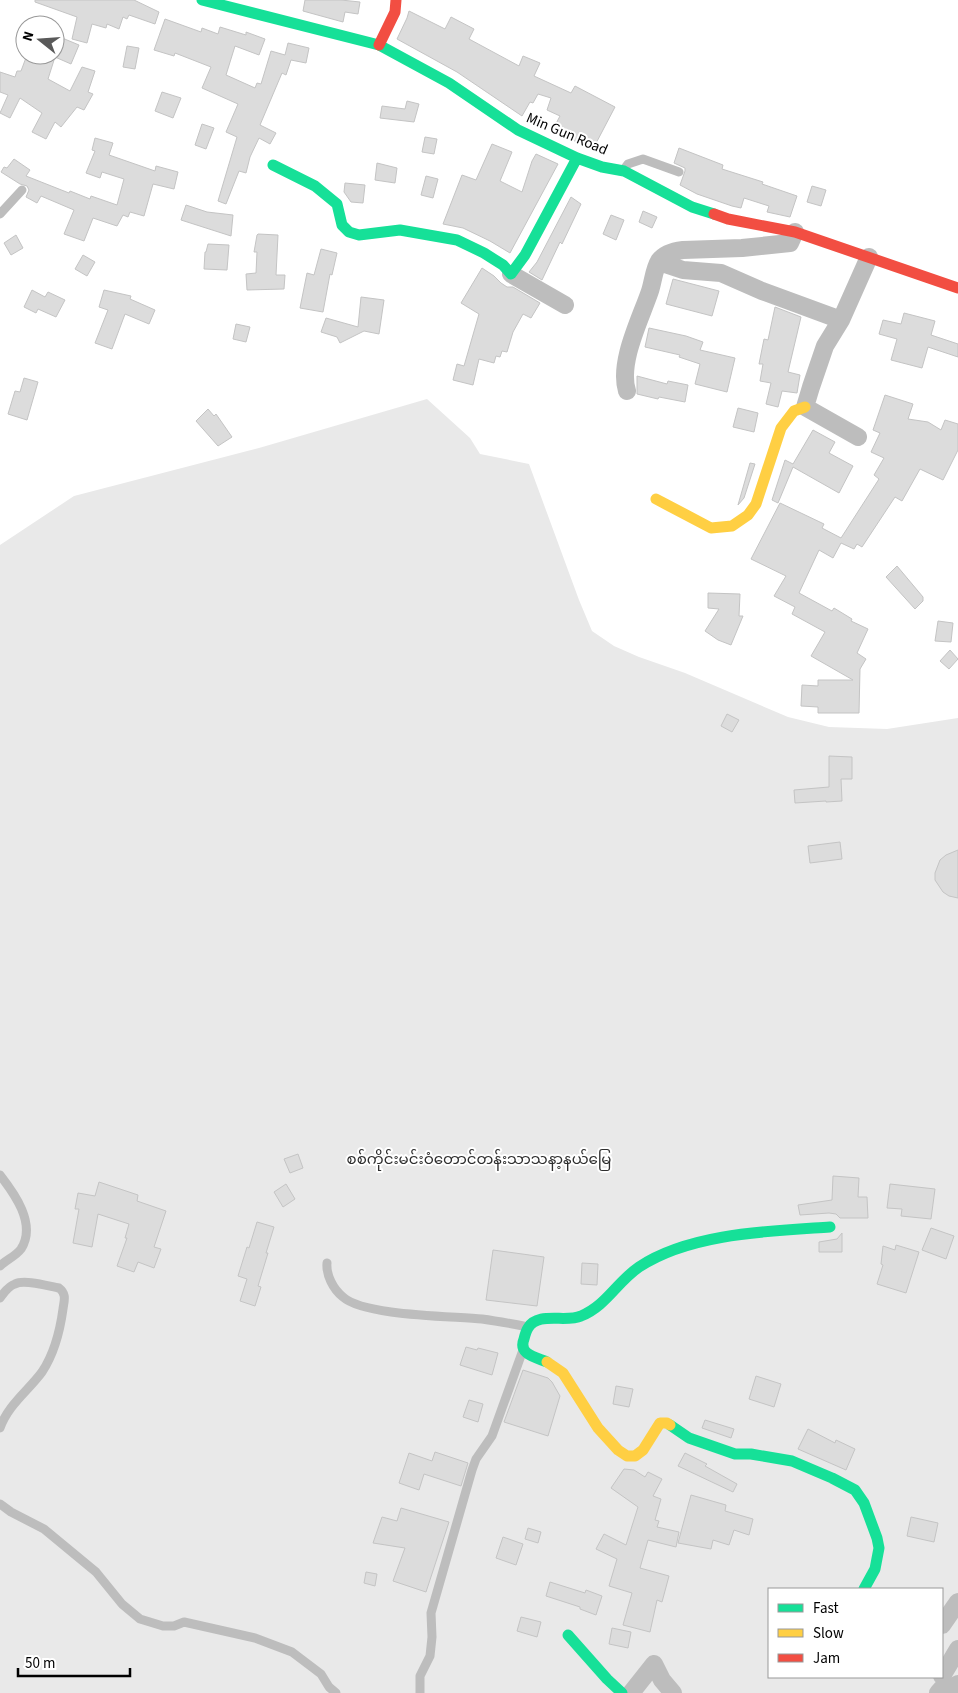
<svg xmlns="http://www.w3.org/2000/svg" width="958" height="1693" font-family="'Source Sans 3','Noto Sans Myanmar',sans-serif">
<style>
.green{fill:#e9e9e9;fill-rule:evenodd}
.building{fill:#dcdcdc;stroke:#c4c4c4}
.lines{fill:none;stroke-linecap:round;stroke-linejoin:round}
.lane{stroke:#bdbdbd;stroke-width:9}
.street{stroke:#bdbdbd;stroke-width:18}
.fast{stroke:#16e098;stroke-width:11}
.slow{stroke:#ffcf43;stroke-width:11}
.jam{stroke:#f24e42;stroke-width:11}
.labels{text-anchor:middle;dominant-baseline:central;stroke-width:4;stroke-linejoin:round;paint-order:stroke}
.street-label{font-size:15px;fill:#000;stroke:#fff}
.park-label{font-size:15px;fill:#2e2e2e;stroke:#fff}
</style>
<rect width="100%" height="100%" fill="#fff"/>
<path class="green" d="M427 399 470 438 480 454 529 464 579 600 592 631 614 646 639 657 685 673 788 717 829 727 887 729 958 718V1693H0V545L74 496 259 448ZM769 1589H942V1677H769Z"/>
<path class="building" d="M35 0H134L159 12 155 24 129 15 127 19 123 17 119 29 107 24 106 28 92 24 87 43 72 39 77 17 35 2Z
M305 0H341L360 2 358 14 345 12 343 22 303 11Z
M409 11 445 29 451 17 474 29 469 39 519 66 523 56 540 63 534 76 571 93 575 86 615 107 593 149 552 131 560 116 547 110 551 98 538 94 533 103 530 102 522 116 457 72 397 39 407 18Z
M165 19 201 32 202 28 218 34 220 27 246 35V32L265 39 259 55 235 46 226 75 255 88 257 83 261 84 271 51 285 55 288 43 309 48 306 63 291 60 286 75 282 73 260 125 276 133 270 144 259 138 250 157 246 173 239 171 226 204 218 201 237 137 226 132 238 104 202 88 211 67 175 53 174 56 154 50Z
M55 35 79 45 71 64 55 57 48 79 70 91 82 67 95 71 88 92 93 94 84 110 77 107 61 127 55 122 46 139 32 132 42 113 20 98 10 118 0 113 8 95 0 92V72L15 77 17 71H21L27 55H55Z
M127 46 139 48 135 69 123 67Z
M162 92 181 98 173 118 155 111Z
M407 101 419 104 414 122 380 118 382 106 405 109Z
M202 124 214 128 206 149 195 145Z
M425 137 437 139 434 154 422 152Z
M95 138 113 143 109 155 155 171 156 166 178 172 174 189 153 184 144 216 130 212 128 217 123 215 117 226 93 218 84 241 64 234 74 210 41 196 37 203 26 197 29 190 27 186 20 184 1 172 4 167 7 168 14 159 30 170 26 176 69 193 70 191 90 199 91 196 117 205 124 179 102 172 100 178 86 173 95 151 92 150Z
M492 144 512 152 500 181 522 192 532 161 536 154 558 164 510 253 490 241 463 228 443 224 462 175 476 180Z
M679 148 723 165 722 169 763 182 762 184 797 196 790 217 767 212 769 206 744 198 741 208 732 206 697 194 680 185 685 171V168L674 163Z
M377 163 397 168 395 183 375 180Z
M426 176 438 179 433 198 421 195Z
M345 183 365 185 363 203 351 202 344 192Z
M812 186 826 190 821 206 807 202Z
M571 197 581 204 562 244 560 242 542 280 529 272 537 262Z
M186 205 207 212 233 215 231 236 181 220Z
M643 211 657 217 652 228 639 222Z
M611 215 624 220 616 240 603 234Z
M258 234 278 235 276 275H285L284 289 247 290 246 274 256 273 257 252H254L257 235Z
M16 235 23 248 11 255 4 243Z
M208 244 229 245 227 270 204 269 205 252H206Z
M321 249 337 253 332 275 330 274 323 312 300 308 307 273 314 275Z
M83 255 95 262 87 276 75 269Z
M482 268 494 276 501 283 507 287H513L540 303 531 318 523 314 513 332 507 352 502 351 500 357 496 356 494 363 479 359 473 385 453 380 457 364 464 366 479 314 461 303Z
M673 279 719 291 712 316 666 304Z
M32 290 45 297 48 292 65 300 56 317 38 309 36 313 24 307Z
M104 290 131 296 130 299 155 310 149 324 125 314 112 349 95 343 108 310 99 307Z
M361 297 384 300 379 334 364 331 340 343 337 337 321 332 326 318 358 327Z
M775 307 801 317 788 372 800 375 797 393 782 391 778 407 766 404 771 383 760 381 763 364H759L764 339 768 340Z
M904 313 935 321 931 335 958 344V357L928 347 922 368 891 360 897 339 879 334 883 320 901 324Z
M236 324 250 327 246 342 233 339Z
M649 328 686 336 703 342 700 350 735 358 727 392 695 384 700 364 679 357 680 355 645 347Z
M637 376 667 384 668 381 688 385 685 402 659 397 658 399 637 394Z
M24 378 38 382 27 420 8 414 15 391 20 392Z
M885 395 913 404 908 419 928 422 941 430 945 420 958 424V450L943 480 920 469 902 501 895 497 862 547 857 544 854 549 841 543 833 558 819 550 799 593 832 611 834 608 852 619 851 621 868 629 857 653 866 659 860 669 859 713H818V707L801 706 802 685 818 686V680H853L811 656 825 632 792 614 795 607 774 596 786 576 751 559 780 503 824 524 822 528 841 538 879 479 874 475 884 458 871 452 880 433 873 430Z
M738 408 758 413 754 432 733 427Z
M208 409 214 416 216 414 232 437 218 446 196 421Z
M813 430 835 442 829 453 853 466 839 493 793 467 778 503 772 500 785 460 793 464Z
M750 463 755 464 744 498 738 505Z
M897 566 923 597V601L915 609 886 577Z
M708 593 740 594 739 616H743L731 645 718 640 705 631 719 609 708 608Z
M938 621 953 623 951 642 935 641Z
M950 650 958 659 949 669 940 661Z
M727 714 739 720 732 732 721 726Z
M829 756 852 757V779H841L842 801 826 802V801L795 803 794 790 829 787Z
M840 842 842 859 810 863 808 846Z
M958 850V898L949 896 943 892 935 880V873L940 860 946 855Z
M298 1154 303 1168 290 1173 284 1159Z
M833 1176 859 1178 858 1197H867L868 1218H840L836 1214 829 1213 800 1215 798 1205 832 1200Z
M99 1182 138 1195 137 1201 166 1211 154 1247 161 1249 154 1268 138 1262 134 1272 117 1266 127 1238H125L129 1224 98 1214 92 1247 73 1243 79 1209H75L78 1193 95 1196Z
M286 1184 295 1199 283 1207 274 1192Z
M890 1184 935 1189 931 1219 901 1216 902 1209 887 1208Z
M257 1222 274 1227 266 1253H268L258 1286 261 1287 255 1306 240 1301 247 1279 238 1276 247 1247 249 1248Z
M931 1228 954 1236 946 1259 922 1250Z
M842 1233V1252H819V1242L837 1239Z
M896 1245 919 1252 906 1293 877 1284 883 1265 881 1264 883 1246 895 1250Z
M493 1250 544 1257 537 1306 486 1300Z
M582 1263 598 1264 597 1285 581 1284Z
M466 1347 477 1350 478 1348 498 1353 492 1375 460 1365Z
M523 1370 548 1378 552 1382 560 1396 548 1436 504 1422Z
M756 1376 781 1384 774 1407 749 1399Z
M616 1386 633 1389 629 1407 613 1404Z
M469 1400 483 1404 478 1422 463 1417Z
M705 1420 734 1429 731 1438 702 1428Z
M808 1429 835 1443 836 1440 855 1449 846 1470 798 1449Z
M435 1452 468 1463 461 1486 424 1474 419 1490 399 1483 409 1453 432 1461Z
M685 1453 707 1464 705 1466 737 1484 733 1492 678 1466Z
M624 1469 634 1470 645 1477 648 1472 662 1479 653 1496 661 1499 655 1520 659 1521 657 1527 679 1532 676 1547 648 1540 640 1568 669 1576 662 1602 657 1600 650 1632 623 1625 632 1593 609 1586 617 1559 596 1549 604 1534 626 1545 638 1507 611 1488Z
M691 1495 726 1505 725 1511 753 1519 749 1535 734 1530 729 1545 713 1540 711 1549 678 1543Z
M401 1508 449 1522 426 1592 393 1581 405 1548 373 1543 382 1517 397 1521Z
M911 1517 938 1523 934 1542 907 1536Z
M528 1528 541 1532 538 1543 525 1539Z
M503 1537 523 1544 516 1565 496 1558Z
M366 1572 377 1574 375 1586 364 1583Z
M550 1582 585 1593 586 1590 602 1596 596 1615 580 1609V1607L546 1596Z
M521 1617 541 1622 537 1637 517 1631Z
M612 1628 631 1632 628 1648 609 1644Z"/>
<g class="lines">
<path class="lane" d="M625 168 628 164 643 159 679 172
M0 214 22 190
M0 1175C14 1193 37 1224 21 1249 16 1256 6 1260 0 1266
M327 1263C326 1275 333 1289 343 1297 364 1316 452 1316 482 1319 497 1321 513 1324 528 1327
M0 1298C4 1293 8 1286 15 1284 24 1279 48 1286 59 1288 67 1294 64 1301 63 1309 60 1331 54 1354 42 1372 28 1391 8 1405 0 1428
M0 1504 11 1512 44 1529 96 1572 122 1604 140 1619 163 1626H174L184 1622 255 1638 292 1652 321 1674 329 1687 336 1693
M420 1693V1676L430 1656 432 1637 431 1613 472 1470 476 1459 492 1436 523 1350"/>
<path class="street" d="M659 262 683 270 721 273 762 291 841 320
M511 274 565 305
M627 391C618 362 641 318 650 291 653 282 654 269 659 261 665 253 674 251 683 250L742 248 790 243 795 232
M858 437 805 407 811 387 825 346 841 320 869 257
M942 1625 958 1602
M942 1676 958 1649
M631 1693 654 1664 662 1680 673 1693
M938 1693 945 1685 954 1687 958 1684"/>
<path class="fast" d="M202 0 379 45 449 83 518 130 577 158 602 167 624 171 692 207 714 214
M273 165 315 186 337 204 342 225 349 232 359 235 400 230 457 240 484 253 503 265 511 274 525 255 577 158
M547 1362C535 1357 518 1354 524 1339 525 1335 526 1331 528 1328 538 1311 566 1323 581 1316 606 1306 617 1282 639 1267 690 1233 770 1231 830 1227
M670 1425 689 1438 735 1454H751L792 1461 832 1478 855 1490 864 1503 877 1538 879 1548 875 1569 864 1589
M568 1635 607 1679 622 1693"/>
<path class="slow" d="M656 499 711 528 732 526 748 515 756 504 781 428 794 411 805 407
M547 1362 563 1373 598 1428 618 1450 627 1456H635L643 1450 660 1423H667L670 1425"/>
<path class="jam" d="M379 45 395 12 396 0
M714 214 728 219 795 232 958 288"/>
</g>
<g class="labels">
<g class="street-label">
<text transform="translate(567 134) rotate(23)">Min Gun Road</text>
</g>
<g class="park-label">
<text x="479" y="1159">စစ်ကိုင်းမင်းဝံတောင်တန်းသာသနာ့နယ်မြေ</text>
</g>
</g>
<rect x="768" y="1588" width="175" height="90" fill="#ffffff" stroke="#999999"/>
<rect x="778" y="1604" width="25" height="8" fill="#16e098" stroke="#999999"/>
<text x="813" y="1613" font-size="15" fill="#000000">Fast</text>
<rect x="778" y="1629" width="25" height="8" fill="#ffcf43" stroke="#999999"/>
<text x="813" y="1638" font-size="15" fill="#000000">Slow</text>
<rect x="778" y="1654" width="25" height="8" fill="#f24e42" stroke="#999999"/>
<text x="813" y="1663" font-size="15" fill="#000000">Jam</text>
<g transform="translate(40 40) rotate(287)"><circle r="24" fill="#ffffff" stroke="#999999"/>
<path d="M0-4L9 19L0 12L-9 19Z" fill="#595959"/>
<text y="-8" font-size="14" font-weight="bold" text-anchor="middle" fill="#000000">N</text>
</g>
<path d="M18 1668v8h112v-8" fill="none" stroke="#000000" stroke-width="2.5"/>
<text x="25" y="1668" font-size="15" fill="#000000" stroke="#ffffff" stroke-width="4" paint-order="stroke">50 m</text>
</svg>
